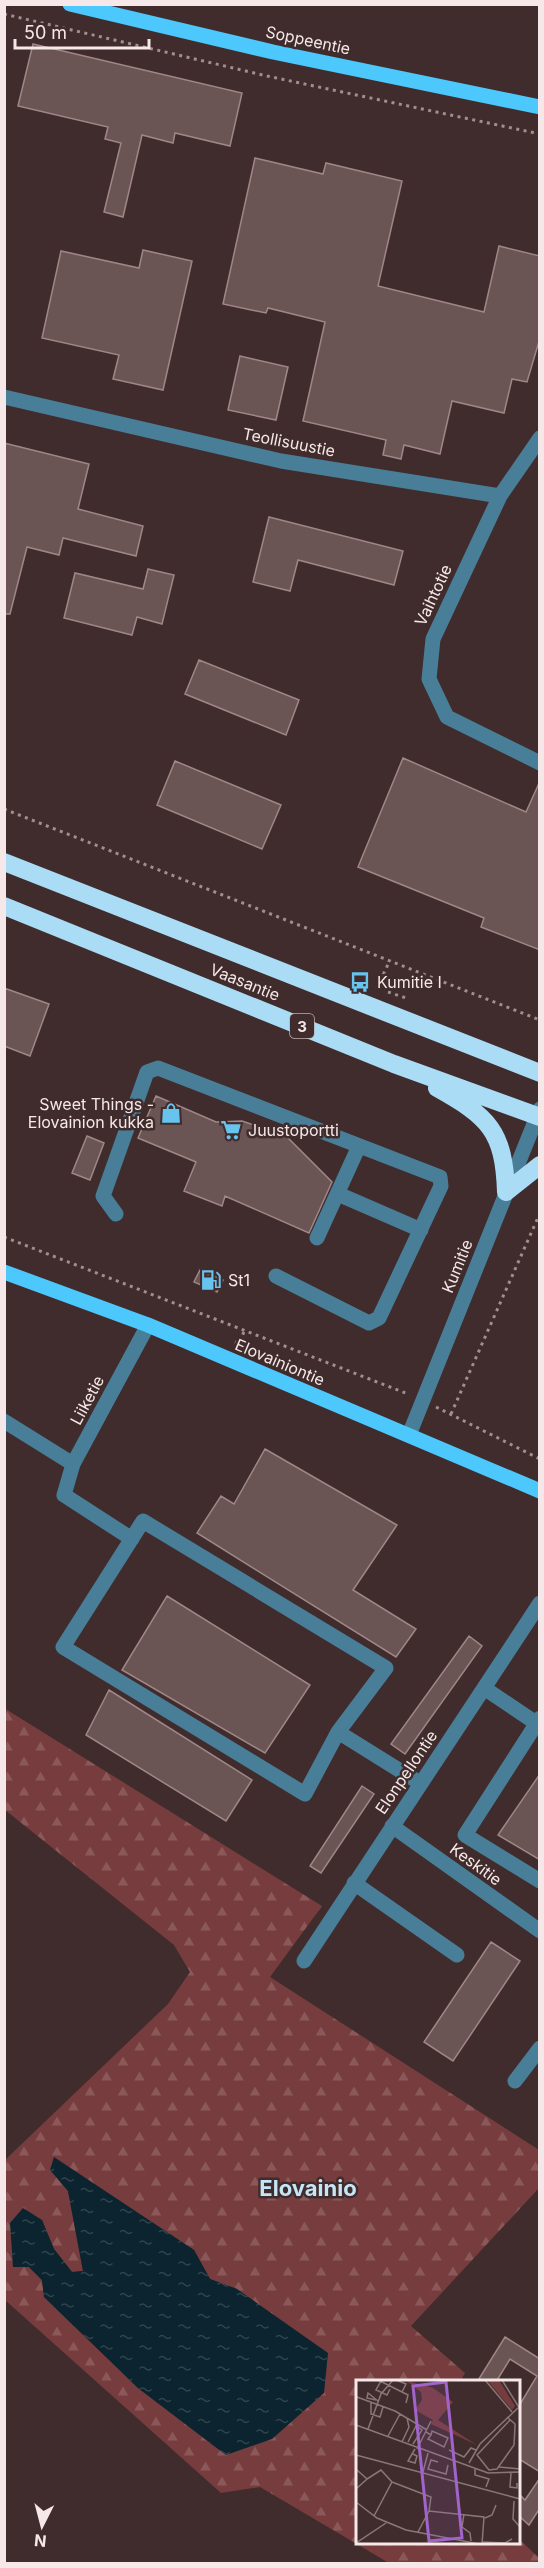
<svg xmlns="http://www.w3.org/2000/svg" width="544" height="2568" font-family="Inter,sans-serif">
<style>
.forest{fill:url(#forest-firs);fill-rule:evenodd}
.water{fill:url(#water-ripples)}
.building{fill:#6b5454;stroke:#a08787;stroke-width:1.5}
.lines{fill:none;stroke-linecap:round;stroke-linejoin:round}
.path{stroke:#a08f8f;stroke-width:3;stroke-dasharray:3 4.5;stroke-linecap:butt}
.minor{stroke:#487e97;stroke-width:15}
.major{stroke:#4cc8fd;stroke-width:15}
.highway{stroke:#abdcf5;stroke-width:18}
.labels{text-anchor:middle;dominant-baseline:central;stroke-width:5;stroke-linejoin:round;paint-order:stroke}
.shield{fill:#402c2c;stroke:#bfb0b0;stroke-width:1.5}
.shield-label{font-size:15px;font-weight:bold;fill:#f6e8e8}
.street-label{font-size:16px;fill:#f6e8e8;stroke:#402c2c}
.poi-label{font-size:16px;fill:#f6e8e8;stroke:#402c2c;text-anchor:start}
.district-label{font-size:22px;font-weight:bold;fill:#c6e5f6;stroke:#402c2c}
.inset-road{fill:none;stroke:#897777;stroke-width:1.5}
.view{fill:#a064cb;fill-opacity:0.15;stroke:#a064cb;stroke-width:3}
.inset-edge{fill:none;stroke:#f6e8e8;stroke-width:3}
</style>
<defs>
<pattern id="forest-firs" width="22" height="20" patternUnits="userSpaceOnUse" patternTransform="scale(1.5)"><rect width="22" height="20" fill="#773c3d"/><path d="M5 1l3.5 6h-7zM16 11l3.5 6h-7z" fill="#8b5859"/></pattern>
<pattern id="water-ripples" width="26" height="14" patternUnits="userSpaceOnUse" patternTransform="scale(1.5)"><rect width="26" height="14" fill="#0b242f"/><path d="M2 4q2-2 4 0t4 0M15 11q2-2 4 0t4 0" fill="none" stroke="#2f444d"/></pattern>
</defs>
<rect width="100%" height="100%" fill="#402c2c"/>
<path class="forest" d="M4 1708 322 1906 270 1977 539 2150V2188L411 2326 465 2373 460 2382H358V2542H518L519 2539 539 2558V2563H389L260 2487 221 2493 5 2300V2160L168 2004 190 1972 174 1945 5 1810ZM54 2158 194 2250 210 2279 237 2289 226 2455 138 2388 44 2297 42 2280 29 2267 42 2220 54 2249 72 2272 83 2271 68 2191 51 2170Z"/>
<path class="water" d="M54 2157 194 2250 210 2279 237 2289 328 2353 324 2393 272 2439 226 2455 138 2388 44 2297 42 2280 29 2267H13L10 2223 23 2208 42 2220 54 2249 72 2272 83 2271 68 2191 50 2170Z"/>
<path class="building" d="M33 44 242 93 230 146 175 133 173 143 142 135 123 217 104 212 121 143 105 139 108 127 18 106Z
M255 158 323 174 326 163 402 181 378 286 484 312 499 246 540 256V338L527 382 512 379 504 413 452 401 440 454 404 445 401 459 383 455 386 440 303 421 325 322 268 308 266 313 223 304Z
M143 250 192 261 163 390 113 379 119 355 42 338 61 251 139 268Z
M240 356 288 367 276 420 228 410Z
M4 443 89 464 78 509 143 526 136 556 63 538 59 555 27 547 10 614H4Z
M269 517 403 551 394 585 298 560 290 591 253 582Z
M148 569 174 575 162 624 137 617 132 635 64 618 75 573 143 589Z
M199 660 299 700 286 735 185 694Z
M403 758 526 812 540 781V950L481 927 484 918 358 867Z
M175 761 281 805 262 849 157 805Z
M4 988 49 1004 30 1056 4 1046Z
M156 1096 216 1122 242 1121 286 1136 332 1182 309 1233 225 1196 222 1206 184 1191 196 1162 138 1138Z
M87 1136 104 1143 90 1180 72 1173Z
M200 1270 223 1280 217 1292 194 1282Z
M265 1449 397 1525 353 1590 416 1629 396 1657 197 1533 221 1496 234 1504Z
M167 1596 310 1685 265 1753 122 1670Z
M469 1636 482 1646 405 1754 391 1744Z
M109 1690 252 1780 226 1821 86 1735Z
M540 1774V1860L498 1835Z
M362 1786 374 1794 321 1873 310 1866Z
M491 1942 520 1961 453 2061 424 2042Z
M505 2337 540 2359V2472L519 2459V2406L537 2376 510 2359 496 2382H477Z
M540 2478V2508L529 2525 519 2516V2494L525 2500Z"/>
<g class="lines">
<path class="path" d="M4 14 267 76 540 134
M4 809 540 1020
M377 988 390 960
M388 992 409 999
M4 1237 408 1394
M235 1342 240 1344 244 1331
M436 1407 540 1459
M451 1414 540 1213"/>
<path class="minor" d="M4 397 281 461 500 496 540 438
M500 496 433 639 429 679 447 717 540 763
M338 1194 421 1230
M116 1214 103 1196 147 1072 158 1068 440 1177 441 1186 379 1318 369 1323 276 1276
M317 1238 359 1146
M4 1421 73 1464
M409 1435 540 1109
M132 1539 64 1495 73 1464 148 1325
M484 1688 536 1723
M540 1718 465 1835 540 1881
M338 1732 305 1794 63 1647 143 1521 386 1668 338 1732 420 1783
M392 1826 540 1931
M354 1883 457 1955
M304 1961 540 1603
M515 2081 540 2048"/>
<path class="major" d="M70 4 273 52 540 107
M4 1272 148 1325 540 1491"/>
<path class="highway" d="M4 862 540 1073
M4 906 394 1064 540 1117
M437 1088C489 1117 504 1131 506 1192
M506 1192 540 1165"/>
</g>
<defs>
<g id="bus-bare" transform="scale(1.62)"><path d="M-5-6H5V4H4V6H2V4H-2V6H-4V4H-5ZM-3.5-4V0h7V-4ZM-3.5 1.2v1.5H-2V1.2ZM2 1.2v1.5H3.5V1.2Z" fill="#67c4ef" stroke="#402c2c" stroke-width="2.5" paint-order="stroke"/></g>
<g id="shop-bare" transform="scale(1.62)"><path d="M-5-2.5h2.3a2.7 3.5 0 0 1 5.4 0H5L5.5 6h-11ZM-1.5-2.5h3a1.5 2.3 0 0 0-3 0Z" fill="#67c4ef" stroke="#402c2c" stroke-width="2.5" paint-order="stroke"/></g>
<g id="supermarket-bare" transform="scale(1.62)"><path d="M-6-5.5h2.5l.6 2H6L4.5 2H-2.5L-4.4-4H-6ZM-1.5 3.2a1.3 1.3 0 1 0 .1 0ZM3 3.2a1.3 1.3 0 1 0 .1 0Z" fill="#67c4ef" stroke="#402c2c" stroke-width="2.5" paint-order="stroke"/></g>
<g id="fuel-bare" transform="scale(1.62)"><path d="M-5.5-6h7V0h2V4h1.3V-2.5L3-4.5l.8-.8L6-3V5H2.5V1h-1V6h-7ZM-4.2-4.7v3.2H.2V-4.7Z" fill="#67c4ef" stroke="#402c2c" stroke-width="2.5" paint-order="stroke"/></g>
</defs>
<g fill-rule="evenodd">
<use href="#bus-bare" x="360" y="982"/>
<use href="#shop-bare" x="171" y="1113"/>
<use href="#supermarket-bare" x="231" y="1130"/>
<use href="#fuel-bare" x="211" y="1280"/>
</g>
<g class="labels">
<rect class="shield" x="290" y="1014" width="24" height="24" rx="4.5"/>
<g class="shield-label">
<text x="302" y="1026">3</text>
</g>
<g class="street-label">
<text transform="translate(308 40) rotate(12)">Soppeentie</text>
<text transform="translate(289 442) rotate(11)">Teollisuustie</text>
<text transform="translate(433 595) rotate(-65)">Vaihtotie</text>
<text transform="translate(245 982) rotate(22)">Vaasantie</text>
<text transform="translate(457 1266) rotate(-68)">Kumitie</text>
<text transform="translate(280 1362) rotate(23)">Elovainiontie</text>
<text transform="translate(87 1400) rotate(-62)">Liiketie</text>
<text transform="translate(406 1772) rotate(-56)">Elonpellontie</text>
<text transform="translate(476 1864) rotate(36)">Keskitie</text>
</g>
<g class="poi-label">
<text x="377" y="982">Kumitie I</text>
<text x="154" y="1104" text-anchor="end">Sweet Things -<tspan x="154" dy="18">Elovainion kukka</tspan></text>
<text x="248" y="1130">Juustoportti</text>
<text x="228" y="1280">St1</text>
</g>
<g class="district-label">
<text x="308" y="2188">Elovainio</text>
</g>
</g>
<g transform="translate(356 2380)">
<rect width="164" height="164" fill="#402c2c"/>
<path d="M49 0 77 8 97 22 82 40 121 65 75 44 77 40 59 30 66 20 65 12ZM131 0H143L159 26 156 30Z" fill="#773c3d"/>
<path class="inset-road" d="M22 0 52 15 50 23M40 0 50 4 46 12M129 0 156 32M146 0 164 29M25 1 20 10 31 15 34 9M1 17 39 31 71 50M20 20 11 18 12 13 22 21M15 23V34L24 37 27 27M151 37 159 44V46L158 65 141 89 133 90 121 75 154 40M0 45 132 93 164 92M12 49 25 14 37 0M70 52 75 55 72 59 88 67 92 58 76 51 75 55M32 56 44 34M46 62 53 47 51 38M52 62 60 46 66 50 57 64M61 69 75 41M93 70 108 77 115 68 120 70M57 74 61 76 59 83 52 81 59 69M0 75 164 119M82 82 75 80 72 89 90 94 92 85M113 83 124 64 163 27M143 87 164 89M119 89V95L133 99 130 107M67 92 72 73M155 93 154 107 161 108V103M11 99 25 90 36 102M0 109 11 99 1 90M158 121 157 139 164 147M0 122 21 138 50 150 123 164M108 134 106 147 114 153 115 161M18 136 36 102 75 117 73 131M129 138 136 135 140 125M62 152 73 131 128 137 126 164M127 162 149 163 156 159M0 163 30 143"/>
<path class="view" d="M90 2 106 158 73 161 57 6Z"/>
<rect width="164" height="164" class="inset-edge"/>
</g>
<rect width="544" height="2568" fill="none" stroke="#f6e8e8" stroke-width="12"/>
<g transform="translate(42 2526) rotate(186)" stroke="#402c2c" stroke-width="4.5" paint-order="stroke">
<path d="M0-4.5L10 22L0 15L-10 22Z" fill="#f6e8e8"/>
<text y="-9" font-size="16" font-weight="bold" text-anchor="middle" fill="#f6e8e8">N</text>
</g>
<path d="M15 39v9h134v-9" fill="none" stroke="#f6e8e8" stroke-width="3"/>
<text x="24" y="39" font-size="18" fill="#f6e8e8" stroke="#402c2c" stroke-width="4.5" paint-order="stroke">50 m</text>
</svg>
